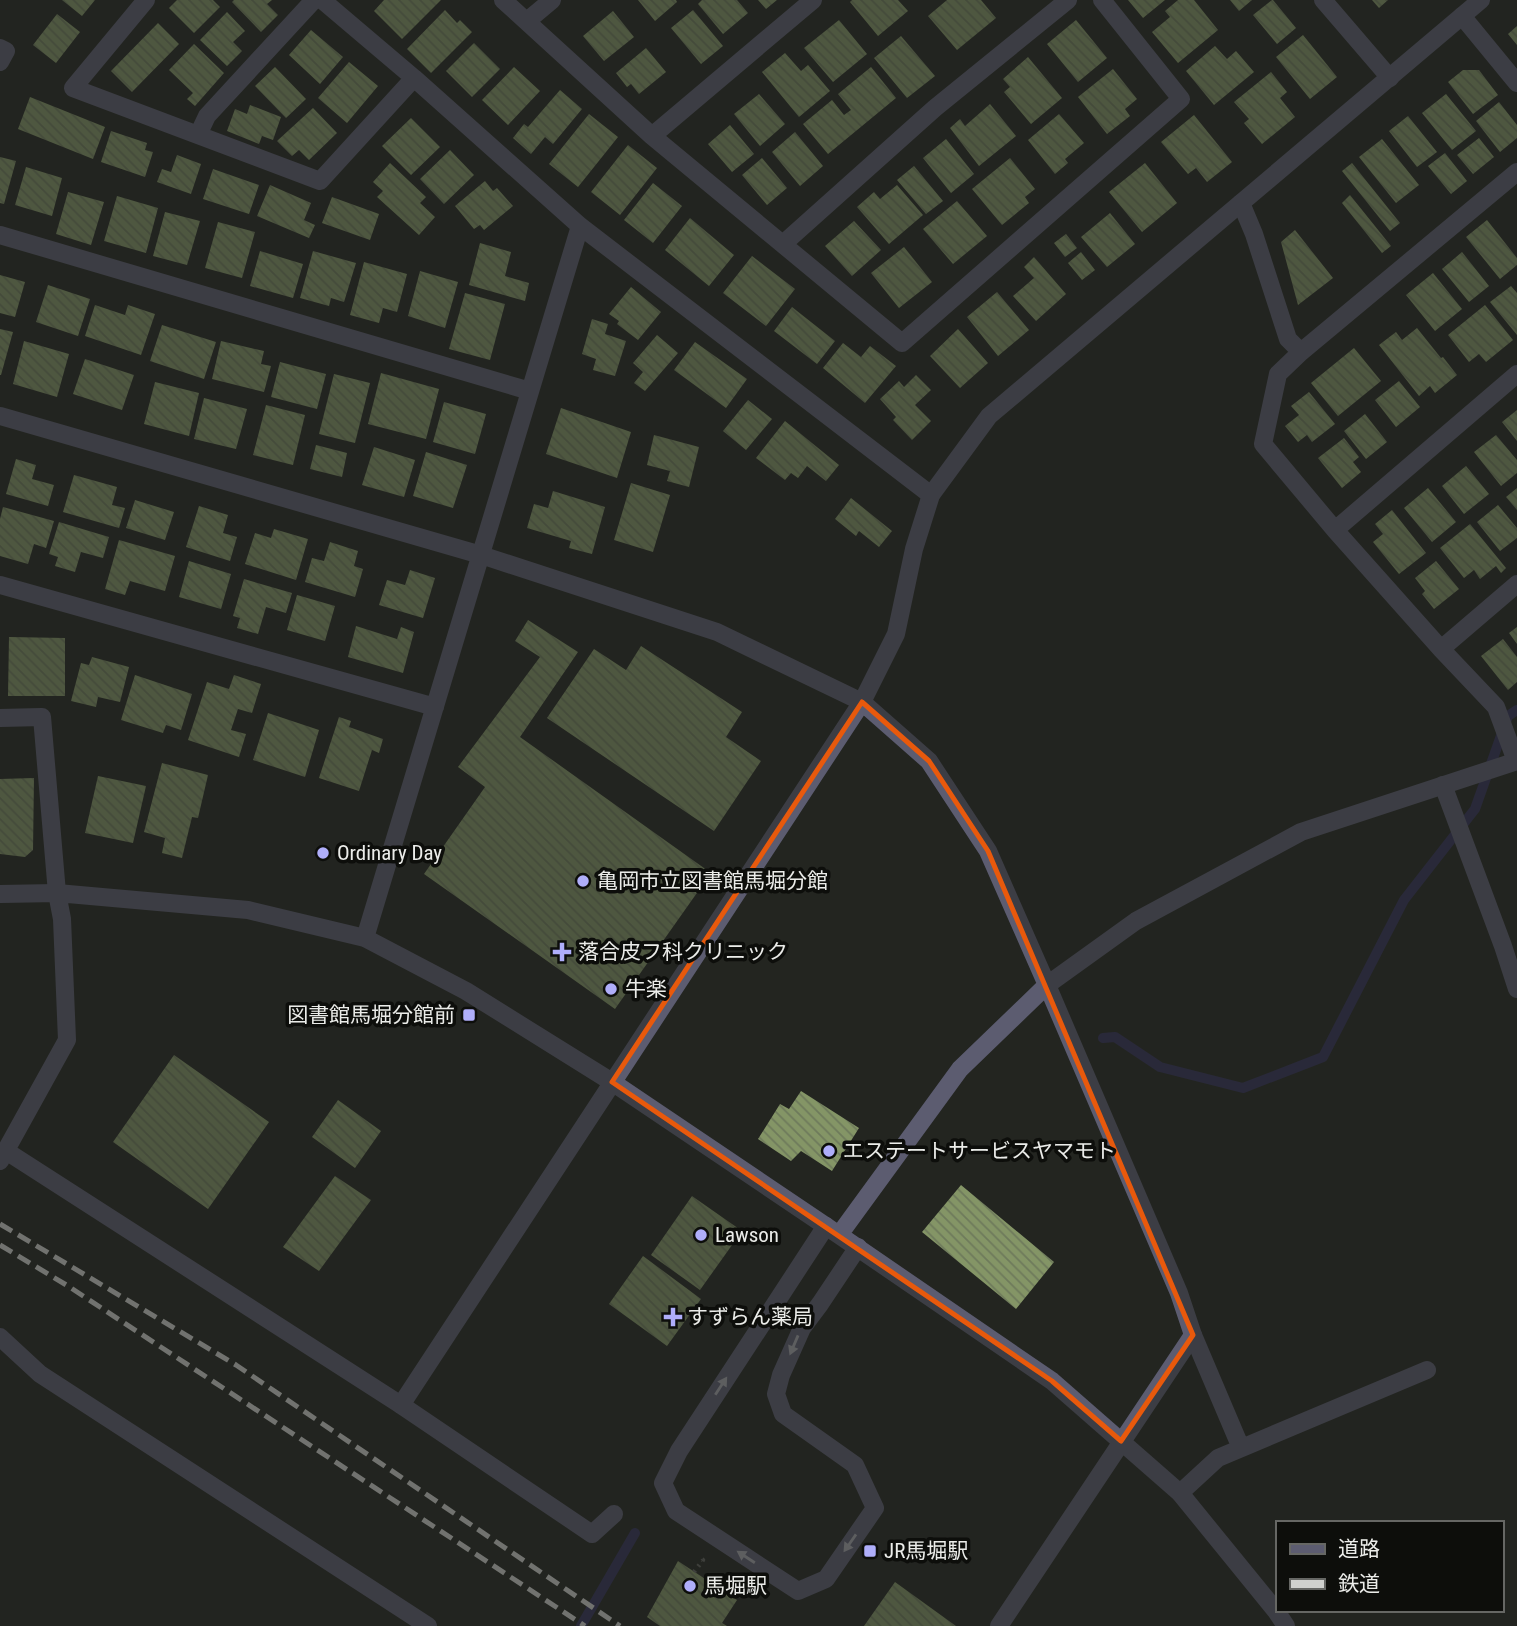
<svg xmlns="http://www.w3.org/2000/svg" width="1517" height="1626" font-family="'Roboto Condensed','Noto Sans JP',sans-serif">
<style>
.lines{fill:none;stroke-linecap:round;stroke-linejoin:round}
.stream{stroke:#323058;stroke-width:10}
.building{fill:url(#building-back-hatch)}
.path{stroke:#60615d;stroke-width:4.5;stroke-dasharray:2 5;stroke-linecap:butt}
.service{stroke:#5c5c70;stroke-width:18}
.pedestrian{stroke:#5c5c70;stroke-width:18}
.minor{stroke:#5c5c70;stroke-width:18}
.tertiary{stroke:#5c5c70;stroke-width:18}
.rail{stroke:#d0d1ce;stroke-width:5;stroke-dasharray:14 7;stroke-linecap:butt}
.oneway{fill:#a4a4ac}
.marked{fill:none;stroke:#e8590c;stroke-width:5;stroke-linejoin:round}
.poi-dot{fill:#afaefa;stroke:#0d0e0b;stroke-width:2.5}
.labels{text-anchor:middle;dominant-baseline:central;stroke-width:7;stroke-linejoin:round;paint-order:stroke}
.poi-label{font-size:21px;fill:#ebece9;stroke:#0d0e0b;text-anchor:start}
</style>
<defs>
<pattern id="building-back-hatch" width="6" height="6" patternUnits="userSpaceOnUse" patternTransform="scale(1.75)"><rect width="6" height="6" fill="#849566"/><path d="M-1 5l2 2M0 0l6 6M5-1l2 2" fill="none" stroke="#6e7a5b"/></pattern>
</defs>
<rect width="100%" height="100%" fill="#232520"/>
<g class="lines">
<path class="stream" d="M1103 1038 1115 1037 1160 1067 1243 1088 1323 1057 1404 900 1475 809 1508 716 1517 710
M581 1626 635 1533"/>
</g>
<path class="building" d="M62 0H95L82 16Z
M177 0H213L220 7 194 33 169 8Z
M234 0H272L267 4 278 15 261 32 232 2Z
M384 0H441L402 39 374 11Z
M638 0H676L677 2 655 21Z
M702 0H737L748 13 723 34 698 4Z
M758 0H777L766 9Z
M852 0H898L908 11 878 36 850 2Z
M947 0H981L996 18 957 50 928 16Z
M1128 0H1165L1143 18Z
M1178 0H1194L1218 30 1178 63 1152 32 1170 17 1165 11Z
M1230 0H1252L1239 11Z
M1272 0H1273L1296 28 1277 44 1253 15Z
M1372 0H1388L1379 8Z
M445 10 457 23 460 20 472 32 431 73 407 49Z
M693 10 723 46 701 64 671 28Z
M613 11 634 37 604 61 583 36Z
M227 12 245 31 233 42 242 51 227 66 200 40Z
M57 14 80 32 56 63 33 45Z
M839 20 867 54 833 82 804 48Z
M1076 20 1107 58 1078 82 1047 44Z
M158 23 179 44 132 92 111 71Z
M1517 26V45L1508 34Z
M311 30 343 57 320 84 289 55Z
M1303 35 1337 77 1310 99 1276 57Z
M901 36 935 76 907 98 874 58Z
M474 43 500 69 472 97 446 71Z
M194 44 224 73 195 106 187 99 193 93 169 70Z
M1215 46 1227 59 1236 51 1254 72 1214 105 1186 71Z
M646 48 666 72 639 94 631 84 627 87 616 73Z
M785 53 801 71 808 65 830 91 799 117 762 72Z
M1028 57 1062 98 1031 124 1004 92 1010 87 1003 79Z
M349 62 378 86 347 123 318 98Z
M275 67 306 99 286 118 255 86Z
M514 67 540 91 508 125 482 100Z
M871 67 896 98 828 154 803 124 832 100 844 115 851 110 838 94Z
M1113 69 1137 99 1125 109 1130 116 1107 134 1078 97Z
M1463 70H1479L1498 95 1473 114 1448 82Z
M1271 72 1287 92 1280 98 1295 117 1262 144 1244 123 1249 119 1234 102Z
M560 90 582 109 553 144 545 137 531 154 513 138 524 124 528 127Z
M759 94 785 124 760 146 734 114Z
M1446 94 1476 131 1452 150 1422 113Z
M30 97 105 127 93 159 18 129Z
M1499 102 1517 125V138L1500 152 1476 121Z
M990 104 1016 136 979 166 950 128 960 119 965 126Z
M250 105 281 117 273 140 262 136 259 144 227 131 235 109 247 114Z
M313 108 337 133 309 160 299 150 292 156 277 141Z
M589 114 618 137 578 187 549 164Z
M1059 114 1084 143 1065 159 1068 163 1055 174 1028 140Z
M1194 115 1232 162 1207 182 1196 168 1188 174 1161 142Z
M1408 116 1437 152 1417 167 1389 131Z
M411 118 440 147 411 175 382 146Z
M730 125 754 154 732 172 708 144Z
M111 131 147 143 145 150 153 152 145 177 101 162Z
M795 132 823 166 800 186 772 152Z
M1479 138 1494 157 1473 174 1457 155Z
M946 139 974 174 951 193 923 158Z
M1382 139 1419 185 1396 203 1359 157Z
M628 145 657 168 620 215 591 192Z
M450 150 474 175 444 204 420 179Z
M1445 153 1467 181 1451 194 1428 166Z
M177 155 201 164 191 194 157 182 162 169 171 172Z
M0 157 16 161 4 204 0 203Z
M762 158 787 188 767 205 742 175Z
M1010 158 1035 189 1025 197 1029 203 1002 225 972 189Z
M390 163 426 197 420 203 435 217 419 235 377 197 383 191 373 182Z
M1145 163 1177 203 1142 232 1109 192Z
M1352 163 1400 223 1390 231 1342 171Z
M914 166 943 201 926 214 897 180Z
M26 167 62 178 52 216 15 205Z
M213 169 259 185 249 214 203 199Z
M485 181 493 191 497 188 513 206 484 230 480 225 474 229 455 206Z
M653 183 682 206 653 243 624 220Z
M270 185 311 203 304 220 315 225 309 238 257 216Z
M897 185 923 215 889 244 857 207 874 192 880 199Z
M68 192 104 202 91 245 56 234Z
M1350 195 1391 246 1382 253 1342 203Z
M117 196 158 208 146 253 104 241Z
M332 197 379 214 370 240 322 223Z
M957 201 987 236 953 264 923 229Z
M165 212 200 221 187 265 153 256Z
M1110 213 1135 244 1107 267 1081 237Z
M690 218 734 255 709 286 665 250Z
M1487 220 1517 258V265L1500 279 1466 237Z
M854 221 881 250 852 276 825 246Z
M218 222 255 232 242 278 205 268Z
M1295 230 1333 278 1298 305 1281 242Z
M1066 234 1077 248 1065 257 1054 243Z
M480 243 511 252 505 276 529 283 525 301 469 285Z
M904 247 932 282 899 308 871 273Z
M260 251 303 264 293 298 250 286Z
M313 251 356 263 344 302 331 298 329 306 300 298Z
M1081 252 1095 270 1082 280 1068 263Z
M1462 252 1489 286 1469 302 1442 269Z
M752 256 795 289 766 326 723 293Z
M1034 257 1066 294 1036 321 1013 296 1034 278 1024 267Z
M364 262 407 274 397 312 383 308 379 323 350 315Z
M420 271 458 282 445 328 408 316Z
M1433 273 1462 309 1435 331 1406 295Z
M0 275 25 282 15 317 0 313Z
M48 285 90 299 78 336 36 322Z
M1511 286 1517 293V335L1490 302Z
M631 287 661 312 638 340 617 324 619 321 609 314Z
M997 292 1029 330 998 356 967 317Z
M465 293 505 304 490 360 449 349Z
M95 305 125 315 128 305 155 314 141 355 85 336Z
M1485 305 1513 340 1486 362 1479 354 1469 362 1448 335Z
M792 307 835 341 817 364 774 331Z
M592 319 608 324 605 334 626 341 615 376 593 370 596 359 582 354Z
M162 325 216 342 204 379 150 361Z
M1417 328 1441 358 1443 357 1457 375 1435 393 1430 386 1419 396 1379 345 1396 332 1402 340Z
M0 329 13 332 1 375H0Z
M958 329 988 363 960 388 930 356Z
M657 335 678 353 645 391 634 383 643 372 633 363Z
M24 341 69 354 57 397 13 384Z
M221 341 264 351 261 364 271 366 264 392 212 379Z
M695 342 747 379 726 408 674 370Z
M843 343 861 357 870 346 896 366 865 403 823 368Z
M1354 348 1381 381 1338 416 1311 383Z
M85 359 134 375 122 410 73 394Z
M280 362 326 374 317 409 271 397Z
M381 373 439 389 426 439 368 424Z
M334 374 370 383 355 443 319 434Z
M916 375 931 390 915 405 931 421 912 440 893 420 896 417 880 399 899 381 904 387Z
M1399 381 1420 407 1396 427 1375 400Z
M155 382 199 393 189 436 144 424Z
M1309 392 1335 424 1312 442 1307 435 1298 442 1285 426 1299 415 1291 406Z
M204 398 247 409 236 449 194 439Z
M748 400 772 419 746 450 723 431Z
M444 402 486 414 475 454 433 442Z
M266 405 305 415 293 465 253 455Z
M561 408 631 432 617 478 546 454Z
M1517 410V441L1502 422Z
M1365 414 1387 442 1366 459 1344 431Z
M785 421 839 465 826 481 807 466 798 478 791 473 785 480 756 458Z
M654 435 699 447 689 487 667 481 670 471 647 465Z
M1496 435 1517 460V473L1501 486 1474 452Z
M1344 438 1359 457 1353 462 1361 472 1342 488 1318 458Z
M316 445 347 453 342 477 310 469Z
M374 447 415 460 404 497 362 485Z
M426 452 467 465 453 508 413 496Z
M16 459 36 465 32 479 54 485 48 506 6 494Z
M1466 466 1489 494 1464 514 1442 486Z
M74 475 117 487 112 505 125 508 119 528 63 512Z
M631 483 670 495 653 552 614 540Z
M1428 488 1456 522 1432 542 1404 508Z
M1517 488V510L1506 497Z
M553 491 605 507 592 554 569 548 571 541 527 528 534 504 548 508Z
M851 498 892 531 879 547 859 531 856 536 835 519Z
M135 500 174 512 165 540 126 528Z
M1498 505 1517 528V538L1500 551 1477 522Z
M199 506 228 515 223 533 237 537 230 561 186 547Z
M3 507 54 521 46 548 34 544 28 564 0 556V519Z
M1392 510 1426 553 1399 574 1373 542 1383 534 1375 524Z
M59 522 109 537 103 558 81 552 75 572 55 566 58 557 49 554Z
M1470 524 1506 568 1501 573 1496 566 1480 579 1474 570 1464 578 1440 548Z
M274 529 308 539 296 580 245 564 255 533 271 538Z
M119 540 175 556 165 591 130 581 125 595 105 589Z
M330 542 358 551 354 566 363 569 355 597 305 582 312 558 324 561Z
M189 561 231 574 221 609 179 597Z
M1436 561 1459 589 1434 609 1422 594 1425 591 1415 578Z
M410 570 435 578 423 618 379 605 387 580 405 585Z
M244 579 292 593 286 613 266 607 258 634 237 628 240 618 233 616Z
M297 595 335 606 325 641 287 630Z
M528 620 578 652 520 737 711 873 615 1009 424 874 485 787 458 767 540 657 515 641Z
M356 626 397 639 401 627 414 632 403 673 348 657Z
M1517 627V644L1509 633Z
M9 637 65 638V696H8Z
M1503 639 1517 657V682L1508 690 1481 656Z
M641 646 742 712 726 737 761 761 714 831 547 718 594 649 626 670Z
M92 657 129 667 120 702 98 697 96 707 71 701 81 663 89 665Z
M135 675 192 694 181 730 166 725 163 733 121 720Z
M234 675 261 684 252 713 238 709 231 730 246 734 239 757 188 740 207 682 229 689Z
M268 713 319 730 305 777 253 760Z
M339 717 351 721 349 727 383 739 379 753 372 750 359 791 319 778Z
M162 763 208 775 198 818 192 817 182 858 162 853 165 838 144 832Z
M98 776 146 786 133 843 85 833Z
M34 778 33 850 25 857 0 854V779Z
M174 1055 269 1122 208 1209 113 1142Z
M801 1091 859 1128 832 1171 801 1151 791 1161 758 1139 780 1104 789 1109Z
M338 1100 381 1131 355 1168 312 1137Z
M335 1176 371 1200 319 1271 283 1247Z
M961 1185 1054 1262 1016 1309 922 1232Z
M692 1196 742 1231 700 1290 651 1255Z
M643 1256 701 1299 667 1346 609 1304Z
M678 1561 737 1600 722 1623 727 1626H660L647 1617Z
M895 1582 956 1626H864Z"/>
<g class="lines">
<path class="path" d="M694 1572 703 1560 701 1559"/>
<path class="service" d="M1443 785 1503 946 1517 989
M826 1226 679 1451 663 1483 676 1511 798 1591 826 1579 875 1508 855 1465 783 1414 776 1394 781 1375 802 1328 820 1304 858 1247"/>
<path class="pedestrian" d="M401 1405 592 1534 614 1514"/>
<path class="minor" d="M146 0 73 88 320 181 414 78
M322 0 414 78 580 226 931 495
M503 0 652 136 902 343 1181 99 1102 0
M1323 0 1390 78
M1462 16 1517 83
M527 21 552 0
M0 48 6 51 0 62
M198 135 207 116 314 0
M652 136 813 0
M1241 203 1254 234 1288 339 1301 352
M0 235 530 391
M783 244 935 108 1068 0
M0 416 481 555 717 632 862 702
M1335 530 1517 374
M0 585 435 707
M1441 649 1517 584
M0 718 42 717 57 893
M1516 761 1496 707 1441 649 1335 530 1263 444 1278 374 1301 352 1517 172
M365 938 580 226
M1193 1335 1241 1448
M0 1337 40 1374 428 1626
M1180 1493 1218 1458 1427 1370"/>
<path class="tertiary" d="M0 894 57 893 248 910 365 938 466 991 612 1082 839 1235 1052 1381 1180 1493 1276 1611 1286 1626
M6 1151 401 1405 862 702 896 634 914 549 931 495 989 416 1481 0
M0 1161 67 1040 62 919 57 893
M839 1235 960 1069 1047 985 988 851 929 761 862 702
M999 1626 1193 1335 1179 1293 1047 985 1136 921 1301 832 1517 761"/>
<path class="rail" d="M0 1224 236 1365 620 1626
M0 1245 68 1286 585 1626"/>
</g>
<defs><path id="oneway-solid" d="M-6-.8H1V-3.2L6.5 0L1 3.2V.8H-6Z" transform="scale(1.75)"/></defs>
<g class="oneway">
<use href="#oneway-solid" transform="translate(794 1345) rotate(113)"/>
<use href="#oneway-solid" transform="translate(721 1386) rotate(-57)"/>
<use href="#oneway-solid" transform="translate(850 1543) rotate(125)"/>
<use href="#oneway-solid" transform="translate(746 1557) rotate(-147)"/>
</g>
<path d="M0 0H1517V1626H0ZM862 702 929 761 988 851 1193 1335 1121 1441 1052 1381 612 1082Z" fill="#232520" fill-opacity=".55" fill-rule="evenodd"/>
<path class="marked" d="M862 702 929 761 988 851 1193 1335 1121 1441 1052 1381 612 1082Z"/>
<g class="poi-dot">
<circle cx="323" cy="853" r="7"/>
<circle cx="583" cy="881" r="7"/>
<path d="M558.5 941.5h7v7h7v7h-7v7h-7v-7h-7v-7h7z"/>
<circle cx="611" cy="989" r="7"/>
<rect x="462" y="1008" width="14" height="14" rx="3.5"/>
<circle cx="829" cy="1151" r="7"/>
<circle cx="701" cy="1235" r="7"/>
<path d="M669.5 1306.5h7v7h7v7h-7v7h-7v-7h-7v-7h7z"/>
<rect x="863" y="1544" width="14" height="14" rx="3.5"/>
<circle cx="690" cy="1586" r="7"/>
</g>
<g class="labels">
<g class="poi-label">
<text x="337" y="853">Ordinary Day</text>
<text x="597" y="881">亀岡市立図書館馬堀分館</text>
<text x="578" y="952">落合皮フ科クリニック</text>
<text x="625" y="989">牛楽</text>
<text x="455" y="1015" text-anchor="end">図書館馬堀分館前</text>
<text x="843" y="1151">エステートサービスヤマモト</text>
<text x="715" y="1235">Lawson</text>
<text x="687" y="1317">すずらん薬局</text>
<text x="884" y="1551">JR馬堀駅</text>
<text x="704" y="1586">馬堀駅</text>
</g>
</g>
<rect x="1276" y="1521" width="228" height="91" fill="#0d0e0b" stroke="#666764" stroke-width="2"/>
<rect x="1290" y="1544" width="35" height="10" fill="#5c5c70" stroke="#666764" stroke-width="2"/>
<text x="1338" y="1556" font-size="21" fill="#ebece9">道路</text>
<rect x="1290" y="1579" width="35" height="10" fill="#d0d1ce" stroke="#666764" stroke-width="2"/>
<text x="1338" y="1591" font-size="21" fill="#ebece9">鉄道</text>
</svg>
